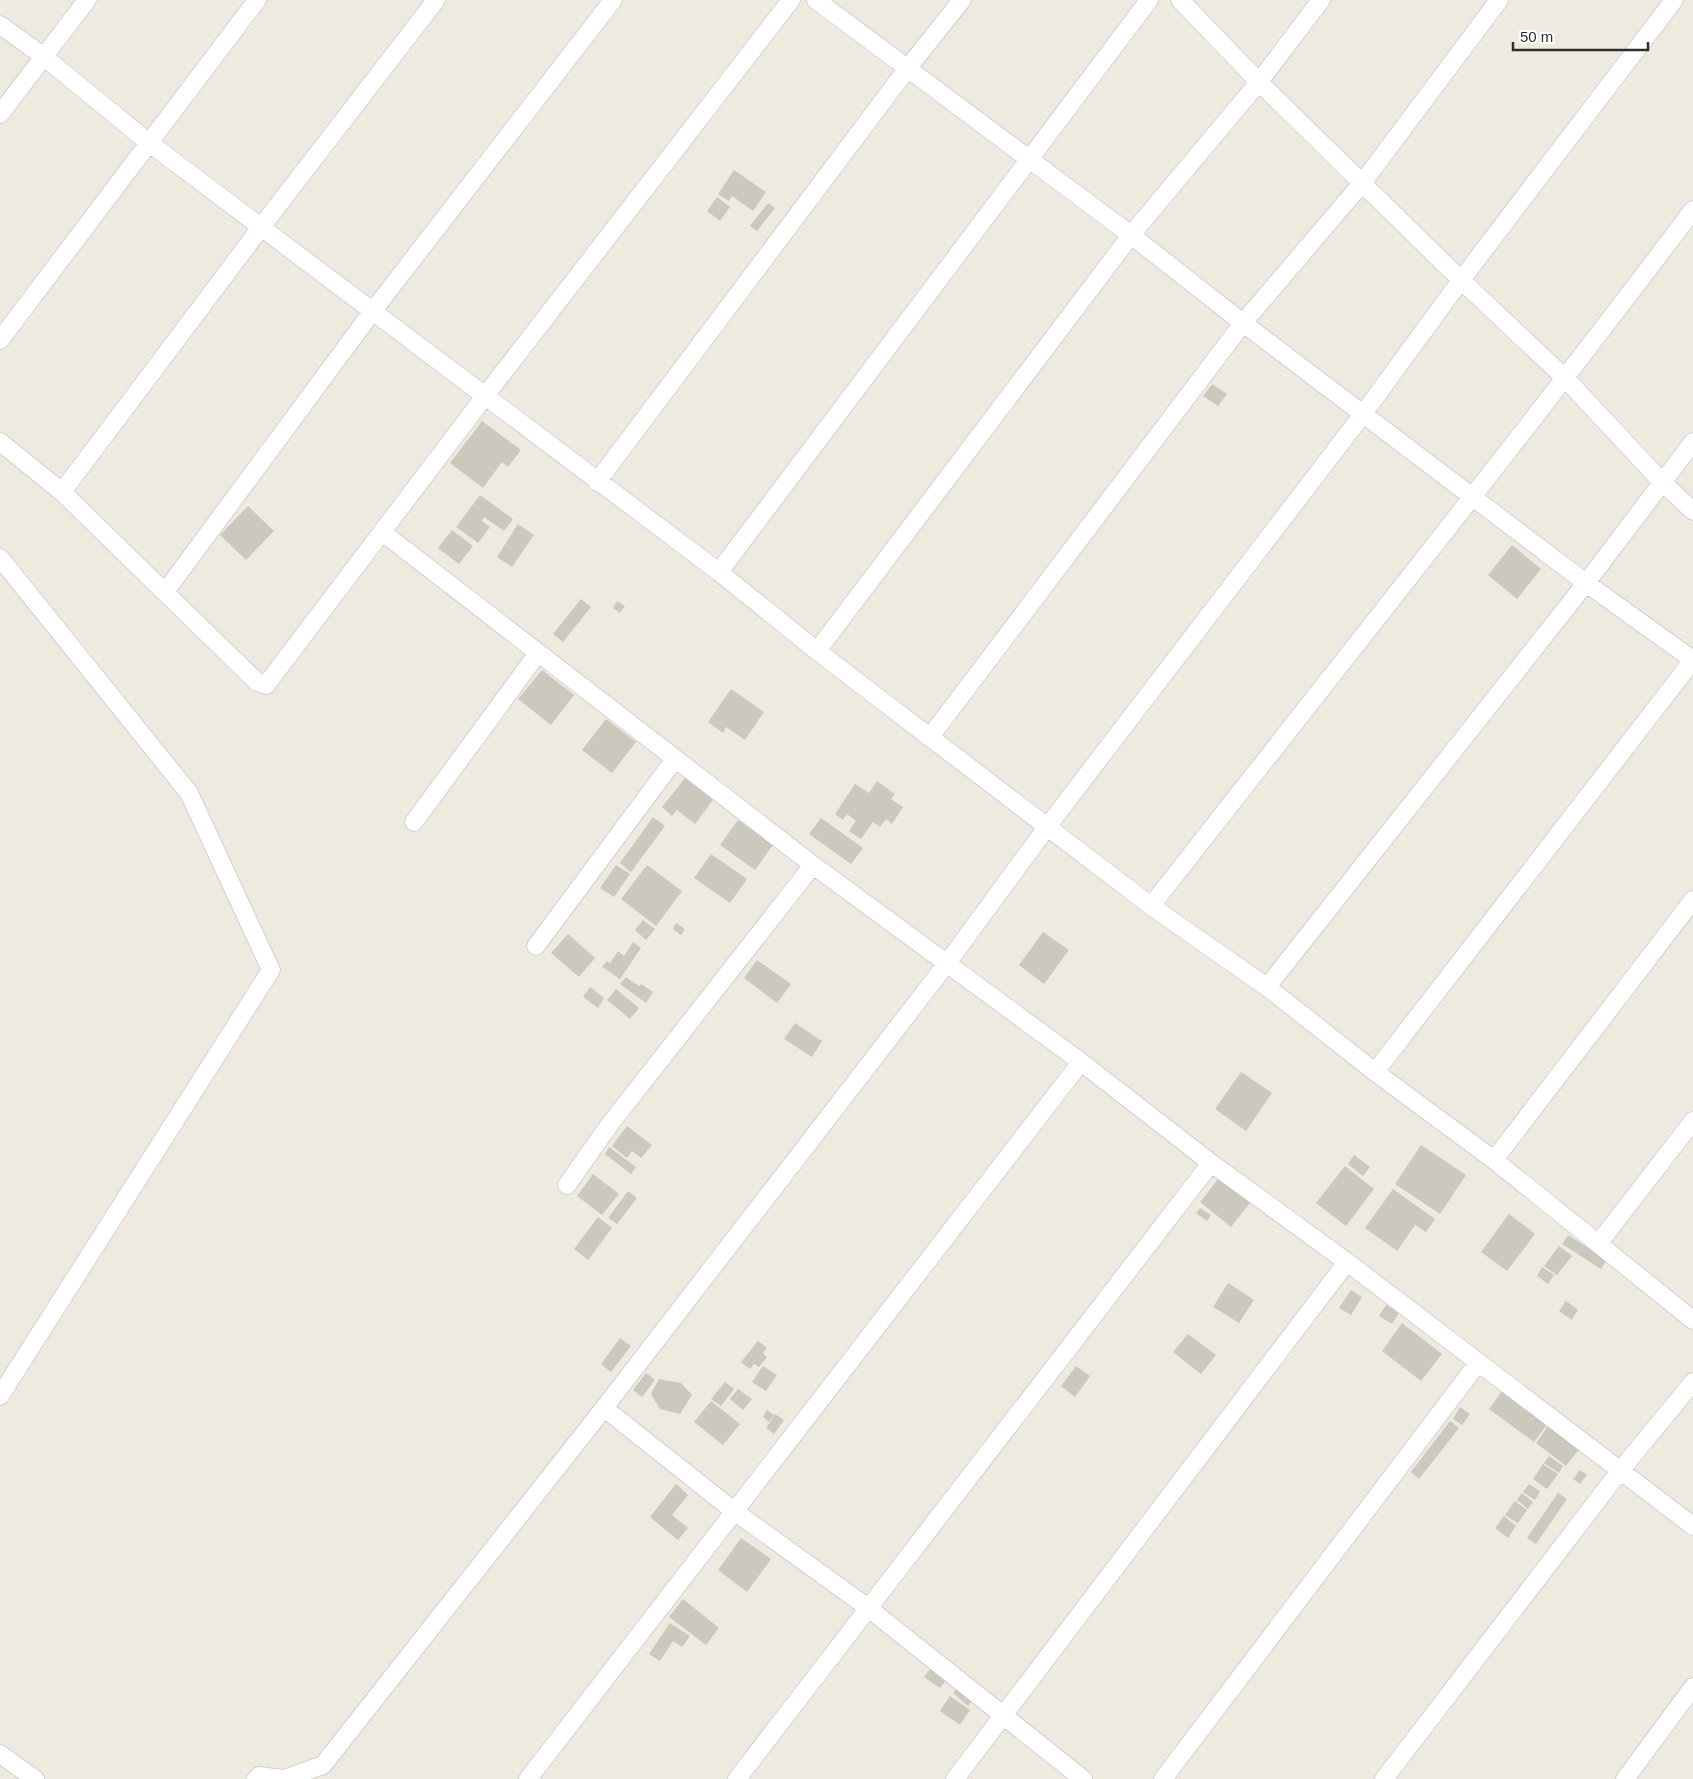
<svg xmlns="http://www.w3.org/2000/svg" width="1693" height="1779" font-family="Arial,sans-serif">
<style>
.building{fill:#cbc8be}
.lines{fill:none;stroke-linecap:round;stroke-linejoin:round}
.minor-casing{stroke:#b4b5c1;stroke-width:19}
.minor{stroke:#fff;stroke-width:18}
</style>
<rect width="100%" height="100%" fill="#efeae0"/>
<path class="building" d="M734 170 766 192 753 211 732 196 729 201 718 194Z
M717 197 730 207 720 221 707 211Z
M768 203 775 208 757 231 750 226Z
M1212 384 1227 394 1218 406 1203 396Z
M482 421 521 450 508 467 502 462 483 488 450 463Z
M480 495 513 519 504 531 484 517 482 521 490 527 478 543 456 527Z
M248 506 274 531 246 560 220 535Z
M518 524 534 535 512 567 497 557Z
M452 530 473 546 459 564 438 548Z
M1512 545 1541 569 1517 599 1488 575Z
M581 599 591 607 563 642 553 634Z
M617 601 625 606 620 613 613 608Z
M542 670 574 695 551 725 518 699Z
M731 689 764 712 745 740 726 727 723 733 708 722Z
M606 719 636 742 612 773 582 750Z
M685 778 713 800 695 824 677 810 672 816 662 807Z
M877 781 895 794 891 799 903 807 892 824 886 819 880 827 873 822 861 839 849 831 856 821 847 814 843 820 835 814 855 784 869 793Z
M653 817 665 826 631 872 620 863Z
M821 818 863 848 851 864 809 834Z
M738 820 773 845 755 870 720 845Z
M711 854 747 879 730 903 694 878Z
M616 865 630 874 614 897 600 888Z
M647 865 682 891 656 926 621 899Z
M643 920 655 929 646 940 635 930Z
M676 923 685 929 681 935 673 929Z
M1043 932 1069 950 1044 984 1019 965Z
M568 934 595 958 579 977 551 953Z
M633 942 641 948 620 979 602 967 607 961 610 963 618 951 624 956Z
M757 960 791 984 777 1003 744 978Z
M626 977 639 986 641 984 653 992 646 1003 620 984Z
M590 987 604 998 598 1008 583 997Z
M616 989 639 1008 630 1019 607 1000Z
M795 1023 822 1041 812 1057 784 1039Z
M1241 1072 1272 1093 1246 1131 1215 1109Z
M627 1126 652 1145 641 1158 632 1151 627 1158 612 1146Z
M1421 1145 1466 1175 1440 1214 1395 1184Z
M609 1147 636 1167 631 1174 605 1154Z
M1354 1155 1370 1167 1363 1176 1348 1164Z
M1345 1166 1374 1189 1346 1226 1316 1203Z
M593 1174 619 1194 602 1215 577 1196Z
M1219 1178 1250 1203 1231 1227 1200 1202Z
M1393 1189 1435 1219 1426 1232 1415 1225 1397 1251 1365 1228Z
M628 1191 637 1198 617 1224 608 1218Z
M1200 1208 1211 1215 1207 1221 1196 1213Z
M1509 1214 1535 1234 1507 1271 1481 1252Z
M598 1217 612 1228 588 1260 574 1249Z
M1568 1235 1607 1260 1601 1269 1562 1244Z
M1559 1246 1572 1256 1557 1275 1544 1266Z
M1542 1267 1554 1275 1548 1284 1537 1276Z
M1228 1283 1254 1300 1239 1323 1213 1307Z
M1351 1290 1362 1297 1351 1315 1339 1308Z
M1566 1301 1578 1310 1572 1320 1559 1311Z
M1386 1305 1399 1313 1392 1324 1379 1316Z
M1402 1323 1442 1354 1421 1381 1382 1351Z
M1188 1334 1216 1355 1201 1374 1173 1352Z
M620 1338 631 1346 611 1372 601 1364Z
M758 1341 767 1348 763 1353 767 1357 759 1367 754 1364 750 1369 741 1362Z
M763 1366 777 1375 766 1391 752 1382Z
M1076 1366 1090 1376 1075 1397 1061 1386Z
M646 1373 655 1380 642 1397 633 1390Z
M659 1379 681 1383 692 1395 680 1414 660 1409 651 1394Z
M725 1382 734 1389 721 1406 711 1399Z
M738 1389 752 1399 743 1410 730 1399Z
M1502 1391 1547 1425 1534 1442 1489 1409Z
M711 1401 740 1424 723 1445 694 1422Z
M1460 1407 1470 1414 1462 1425 1453 1419Z
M767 1410 774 1415 769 1422 763 1417Z
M775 1414 784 1420 774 1434 766 1428Z
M1450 1421 1459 1428 1419 1479 1411 1472Z
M1548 1426 1579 1449 1566 1466 1536 1443Z
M1549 1456 1563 1466 1559 1473 1544 1463Z
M1543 1464 1558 1474 1547 1489 1533 1479Z
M1580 1470 1587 1475 1580 1484 1573 1479Z
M676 1484 688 1495 672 1515 688 1528 678 1540 650 1517Z
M1529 1484 1540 1491 1535 1500 1523 1492Z
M1522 1493 1533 1502 1528 1509 1517 1500Z
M1558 1493 1567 1499 1536 1544 1527 1538Z
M1515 1501 1527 1510 1518 1523 1505 1515Z
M1504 1516 1516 1526 1508 1538 1495 1528Z
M741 1538 771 1559 747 1592 718 1570Z
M683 1599 719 1628 706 1645 669 1617Z
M670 1623 690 1636 682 1647 673 1641 660 1661 649 1654Z
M934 1664 950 1675 940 1688 924 1677Z
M961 1684 976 1696 968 1706 953 1693Z
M950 1696 970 1710 960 1725 940 1711Z"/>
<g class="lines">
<g class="minor-casing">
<path id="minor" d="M816 0 1131 235 1243 323 1586 583 1693 660
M1180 0 1259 82 1461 280 1566 379 1662 482 1693 511
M0 25 43 56 148 142 719 572 817 651 1151 906 1267 987 1375 1072 1494 1160 1693 1320
M0 114 87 0
M0 340 257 0
M0 442 62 492 257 682 266 685 485 396 791 0
M597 482 907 69 962 0
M62 492 262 226 436 0
M382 532 813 865 1081 1062 1211 1163 1347 1262 1693 1526
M0 558 189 793 271 970 0 1396
M719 572 1149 0
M165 592 372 312 613 0
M817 651 1131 235 1259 82 1321 0
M930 737 1243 323 1363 182 1499 0
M414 822 538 653
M1151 906C1332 674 1516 445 1693 210
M536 946 675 759
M1267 987 1586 583 1693 442
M1375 1072 1693 660
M1494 1160 1693 900
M567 1185 610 1124 813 865
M1598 1244 1693 1121
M604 1408 734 1511 867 1607 1083 1779
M0 1754 35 1779
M256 1779 259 1776 284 1779 323 1765 604 1408 948 962 1047 827 1363 414 1461 280 1674 0
M528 1779 1081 1062
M737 1779 1211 1163
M955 1779 1347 1262
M1163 1779 1478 1363
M1384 1779 1620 1471 1693 1382
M1625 1779 1693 1687"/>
</g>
<use href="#minor" class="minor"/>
</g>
<path d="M1513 42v8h135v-8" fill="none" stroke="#2e2e2e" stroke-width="2.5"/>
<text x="1520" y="42" font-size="15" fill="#2e2e2e" stroke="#ffffff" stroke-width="4" paint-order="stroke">50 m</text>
</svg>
